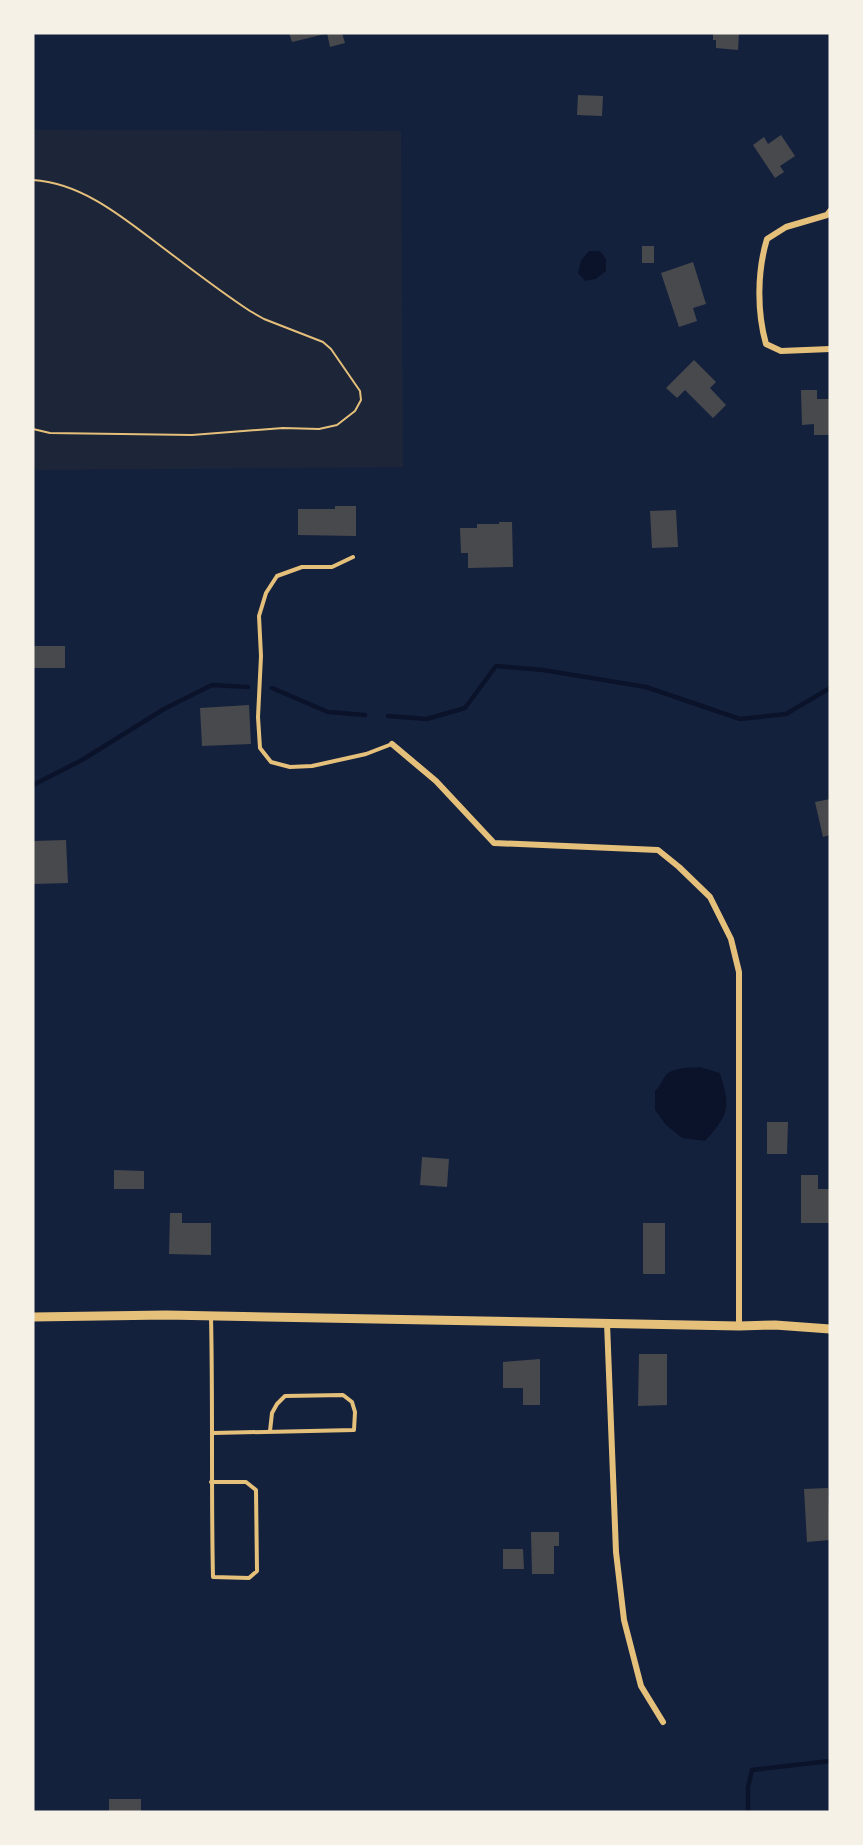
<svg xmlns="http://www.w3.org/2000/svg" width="863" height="1845" font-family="'Asap Condensed',sans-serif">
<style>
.green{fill:#1d2539}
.water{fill:#0b132b}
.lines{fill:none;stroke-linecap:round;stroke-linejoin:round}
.stream{stroke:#0b132b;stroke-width:4.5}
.building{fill:#48494c}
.path{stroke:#e5c07b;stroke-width:2}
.service{stroke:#e5c07b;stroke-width:4}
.minor{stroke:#e5c07b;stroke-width:6}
.tertiary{stroke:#e5c07b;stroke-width:9}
</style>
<rect width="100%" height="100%" fill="#14213d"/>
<path class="green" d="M33 130 401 131 403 467 33 470Z"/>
<path class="water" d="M589 251H600L606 259V271L596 279 585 281 578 273 581 260Z
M700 1067 720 1073C731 1107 729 1115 705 1141L682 1138 666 1125 655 1110V1091C661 1085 662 1080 666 1075 673 1067 690 1068 700 1067Z"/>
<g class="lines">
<path class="stream" d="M272 688 328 712 365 715
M388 716 427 719 465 708 496 666 543 670 646 687 740 719 786 714 830 688
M33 785 82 760 164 709 212 685 248 687
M748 1812V1787L752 1770 830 1761"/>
</g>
<path class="building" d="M289 33H325V34L292 42Z
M327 33H342L345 43 330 47Z
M713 33H739L738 50 716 48V40H713Z
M578 95 603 96 602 116 577 115Z
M781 135 795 156 780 166 784 172 775 178 753 145 764 137 768 144Z
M642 246H654V263H642Z
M693 262 706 304 693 308 697 321 679 327 661 273Z
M694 360 716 382 710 388 726 405 713 418 685 390 677 398 666 388Z
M801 390H817V399H830V435H814V424L802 425Z
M335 506H356V536L298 535V509H335Z
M676 510 678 547 652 548 650 511Z
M499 522H512L513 567 468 568V553H461L460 528H477V524H499Z
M33 646H65V668H33Z
M249 705 251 744 202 746 200 708Z
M830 799V835L823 837 815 802Z
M66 840 68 883 33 884V841Z
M767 1122H788L787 1154H767Z
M422 1157 449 1159 447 1187 420 1185Z
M114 1170 144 1171V1189H114Z
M801 1175H818V1189H830V1223H801Z
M170 1213H182V1223H211V1255L169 1254Z
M643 1223H665V1274H643Z
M639 1354H667V1405L638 1406Z
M540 1359V1405H523V1388H503V1362Z
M828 1488 830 1540 807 1542 804 1489Z
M531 1532H559V1546H554V1574H532Z
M503 1549H523L524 1569H503Z
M109 1799H141V1812H109Z"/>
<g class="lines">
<path class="path" d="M33 180C87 183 133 226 174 256 199 275 224 294 250 311L264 319 323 342 331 349 360 391 361 400 355 411 337 425 319 429 283 428 192 435 50 433 33 429"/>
<path class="service" d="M353 557 332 567H302L277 576 266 593 259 616 261 656 258 717 260 748 271 762 290 767 312 766 366 754 392 744
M213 1433 354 1430 355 1412 352 1402 343 1395 285 1396 277 1404 272 1413 270 1431
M211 1482H246L256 1490 257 1571 249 1578 213 1577C211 1490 213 1404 211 1317"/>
<path class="minor" d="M830 211 827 215 786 227 767 239C757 272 757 312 766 344L781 351 830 349
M392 744 436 781 494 843 658 850 679 867 710 897 731 939 739 972V1326
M607 1323 616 1552 624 1620 641 1686 663 1722"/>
<path class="tertiary" d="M33 1317 166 1315 739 1326 775 1325 830 1329"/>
</g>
<rect width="863" height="1845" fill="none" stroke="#f6f1e7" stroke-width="69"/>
</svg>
